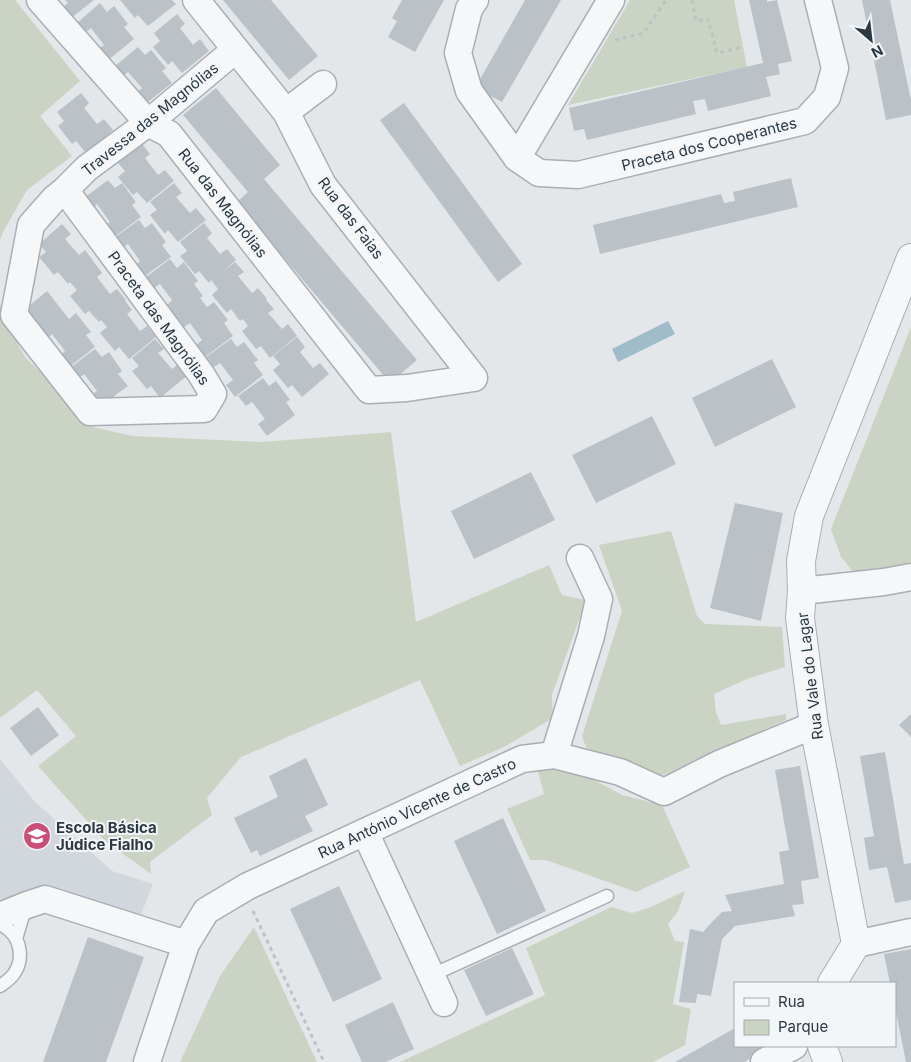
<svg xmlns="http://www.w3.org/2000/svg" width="911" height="1062" font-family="Inter,sans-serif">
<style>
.built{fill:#d1d7dc}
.green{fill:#cbd4c4}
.water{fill:#a0bbc9}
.building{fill:#bac1c7}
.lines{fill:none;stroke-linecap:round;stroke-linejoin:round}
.service-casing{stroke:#a8afb4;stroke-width:15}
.minor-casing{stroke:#a8afb4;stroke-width:29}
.tertiary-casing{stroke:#a8afb4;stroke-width:30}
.path{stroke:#bdc2c6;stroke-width:3;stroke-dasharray:4 4;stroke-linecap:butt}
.service{stroke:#f6f7f9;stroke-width:12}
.minor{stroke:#f6f7f9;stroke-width:26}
.tertiary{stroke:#f6f7f9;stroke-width:28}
.labels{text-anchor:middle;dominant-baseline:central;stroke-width:4;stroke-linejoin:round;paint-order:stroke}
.street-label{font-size:15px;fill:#2b3842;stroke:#f3f6f8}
.poi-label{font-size:15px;font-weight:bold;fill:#2b3842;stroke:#f3f6f8;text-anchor:start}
</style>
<rect width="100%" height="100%" fill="#e3e7ea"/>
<path class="built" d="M0 759 35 802 112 871 153 884 138 922 63 889 56 888 39 890 0 907Z"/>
<path class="green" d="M0 0H15L80 81 40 116 72 156 27 190 4 230 0 240Z
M630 0H734L747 67 568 105Z
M0 303 3 317 25 357 75 407 93 427 133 436 261 442 391 432 416 622 549 565 562 595 586 600 552 695 553 718 504 747 460 766 420 680 241 757 207 798 212 815 150 862 151 874 104 840 38 766 76 736 37 690 0 718Z
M911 327V566L855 574 841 557 831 529Z
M671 531 697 616 705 624 782 627 785 667 747 679 714 694 716 712 721 725 786 714V720L669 773 654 777 596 755 586 747 582 736 622 611 599 545Z
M562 765 598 782 622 795 662 805 690 867 636 892 546 860H530L507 809 544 794 537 767Z
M685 891 678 911 668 924 675 941 684 942 673 1004 691 1009 685 1045 653 1062H400L545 995 526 948 611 907 632 913 651 907Z
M254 927 317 1062H180L220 976Z"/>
<path class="water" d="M668 321 675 334 618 362 612 349Z"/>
<path class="building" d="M65 0H94L70 19 61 8 68 3Z
M120 0H172L176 4 148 26 138 15 135 18Z
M223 0H271L318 56 289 80Z
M402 0H444L415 52 388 37 397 21 392 18Z
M525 0H561L502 102 475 88Z
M749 0H767V2L777 0 792 61 778 64 780 74 766 77 771 96 708 111 705 99 693 101 696 114 587 140 584 129 574 131 569 108 763 63Z
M862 0H890L911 100V115L886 120Z
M100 3 107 12 114 6 128 24 124 27 134 39 107 61 97 50 104 45 91 28 85 33 77 23Z
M177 14 185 24 180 28 193 45 200 39 209 51 182 73 172 61 168 65 153 47 160 41 154 33Z
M138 47 145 55 151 50 166 68 162 71 172 83 144 105 135 94 142 88 128 72 123 76 114 67Z
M216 88 280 165 264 179 417 360 390 383 237 202 248 192 183 115Z
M81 93 89 103 84 108 97 124 104 119 113 130 86 153 76 141 72 144 58 126 64 121 57 112Z
M404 103 522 264 498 282 380 120Z
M142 144 150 154 145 158 158 175 165 170 174 181 147 203 137 192 133 195 118 177 125 171 118 163Z
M791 178 798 207 600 254 593 225 721 194 724 203 735 201 733 192Z
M108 180 115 188 122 183 136 202 132 205 141 217 113 238 104 226 110 222 97 204 92 209 84 198Z
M174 183 182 193 176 197 190 213 196 208 206 220 178 242 168 230 165 234 150 215 157 210 150 202Z
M139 220 145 228 152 223 166 242 162 245 171 257 142 278 134 267 140 261 128 244 122 249 114 238Z
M204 223 212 233 207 238 220 254 227 249 236 260 220 274 235 262 244 272 238 276 252 293 258 288 267 299 266 300 274 309 268 313 282 329 288 324 297 336 270 358 261 346 256 349 242 331 248 326 243 319 240 321 231 309 227 313 212 295 218 289 211 280 209 283 199 271 195 274 180 256 187 251 180 242Z
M62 224 71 234 65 239 79 255 85 250 102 273 97 277 110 294 117 289 126 300 125 301 132 310 127 314 140 331 147 326 156 337 129 359 119 347 115 351 100 333 107 327 101 320 99 322 89 311 85 314 70 296 77 290 70 282 68 284 58 272 54 275 39 257 46 252 39 244Z
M170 259 177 268 184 262 198 281 194 284 203 296 200 298 207 307 214 302 228 320 224 323 233 336 205 357 196 345 202 340 190 323 184 327 176 316 174 317 166 306 172 300 160 284 154 288 146 277Z
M47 291 69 319 76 313 91 332 86 335 95 347 68 368 58 357 65 351 52 334 47 339 24 310Z
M297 337 305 347 300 352 313 368 320 363 329 374 302 397 292 385 288 388 273 370 280 364 273 356Z
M155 339 164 349 158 353 172 369 178 364 188 375 160 398 151 386 147 389 132 371 139 366 132 358Z
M231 339 237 347 244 342 258 360 254 363 263 375 235 397 226 385 233 380 220 363 214 367 206 357Z
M95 349 102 357 109 352 122 371 118 374 128 386 99 407 90 396 97 391 84 374 79 378 71 367Z
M772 359 796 407 715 447 692 398Z
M263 378 269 386 276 381 290 400 286 402 295 415 267 436 258 424 265 419 252 402 246 406 238 396Z
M652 416 676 464 596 503 572 455Z
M531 472 555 520 474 559 451 511Z
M735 503 783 513 761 621 710 608Z
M38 707 59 735 31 756 10 728Z
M911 714V737L899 725Z
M885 752 904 864 911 863V900L895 903 887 867 869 870 864 838 874 836 860 756Z
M306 758 328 805 305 816 313 831 260 856 257 850 251 853 234 818 278 797 269 776Z
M800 766 819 878 801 881 804 904 792 905 795 916 735 926 722 939 711 996 697 994 696 1003 679 1002 690 929 703 932 710 924 722 912 732 911 725 895 784 884 779 852 789 850 775 770Z
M503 818 546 911 497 934 454 841Z
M339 886 382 979 333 1002 290 909Z
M88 937 144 957 106 1062H43Z
M512 948 534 994 486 1016 464 970Z
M911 949V1062H906L895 1007V983H890L884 954Z
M393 1002 414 1049 386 1062H362L345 1025Z
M735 1028V1046H773L744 1062H675Z"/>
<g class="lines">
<g class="service-casing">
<path id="service" d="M0 924C3 926 7 928 10 931 21 941 23 960 15 972 12 978 6 982 0 986
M16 939 26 905
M432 975 607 896"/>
</g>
<g class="minor-casing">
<path id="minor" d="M40 0 148 123 169 134 369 390 407 388 474 378 323 185 286 112 196 0
M475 0 469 9 458 53 469 91 517 158 539 173 578 175 805 121 827 97 835 68 818 0
M286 112 323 84
M517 158 611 0
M65 190 201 374 213 394 204 409 90 412 14 315 31 225 54 199 65 190 87 168 148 123 235 50
M802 591 884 582 911 577
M554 755 591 636 599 599 580 558
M365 832 444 1003
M0 916 27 905 45 899 186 944
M856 944 911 932
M147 1062 186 944 206 911 248 886 522 759 554 755 620 772 664 792 719 764 814 725
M764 1062 794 1046"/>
</g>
<g class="tertiary-casing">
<path id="tertiary" d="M832 983 856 944 814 725 800 618 802 591 801 561 809 516 911 258
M822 1046 828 1062"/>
</g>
<path class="path" d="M692 0 696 21 708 19 717 53 743 47
M615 40 644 33 666 0
M253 911 324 1062"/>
<use href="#service" class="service"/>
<use href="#minor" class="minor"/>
<use href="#tertiary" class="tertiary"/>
</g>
<defs>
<g id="school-disc" transform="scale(1.4375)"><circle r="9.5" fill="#c94f77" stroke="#f3f6f8"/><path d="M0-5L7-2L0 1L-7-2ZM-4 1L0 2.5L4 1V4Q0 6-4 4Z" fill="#fff"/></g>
</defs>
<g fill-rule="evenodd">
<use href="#school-disc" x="37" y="836"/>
</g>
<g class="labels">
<g class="street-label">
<text transform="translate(150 119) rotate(-39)">Travessa das Magnólias</text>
<text transform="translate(709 144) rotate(-14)">Praceta dos Cooperantes</text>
<text transform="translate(223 203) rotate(52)">Rua das Magnólias</text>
<text transform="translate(351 218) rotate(53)">Rua das Faias</text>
<text transform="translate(159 318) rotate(54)">Praceta das Magnólias</text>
<text transform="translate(810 676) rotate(-97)">Rua Vale do Lagar</text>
<text transform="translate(417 808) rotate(-25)">Rua António Vicente de Castro</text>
</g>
<g class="poi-label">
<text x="56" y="827">Escola Básica<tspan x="56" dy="17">Júdice Fialho</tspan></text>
</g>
</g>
<rect x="734" y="982" width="162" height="65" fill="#f3f6f8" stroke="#a3aaaf"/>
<rect x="744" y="998" width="25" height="8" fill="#f6f7f9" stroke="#a3aaaf"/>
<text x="778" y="1007" font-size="15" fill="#2b3842">Rua</text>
<rect x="744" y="1020" width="25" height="15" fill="#cbd4c4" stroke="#a3aaaf"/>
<text x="778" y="1032" font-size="15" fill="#2b3842">Parque</text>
<g transform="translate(871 40) rotate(152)" stroke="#f3f6f8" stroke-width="4" paint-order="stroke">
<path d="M0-4L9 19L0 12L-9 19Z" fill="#2b3842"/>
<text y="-8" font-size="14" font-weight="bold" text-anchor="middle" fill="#2b3842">N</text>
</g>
</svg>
